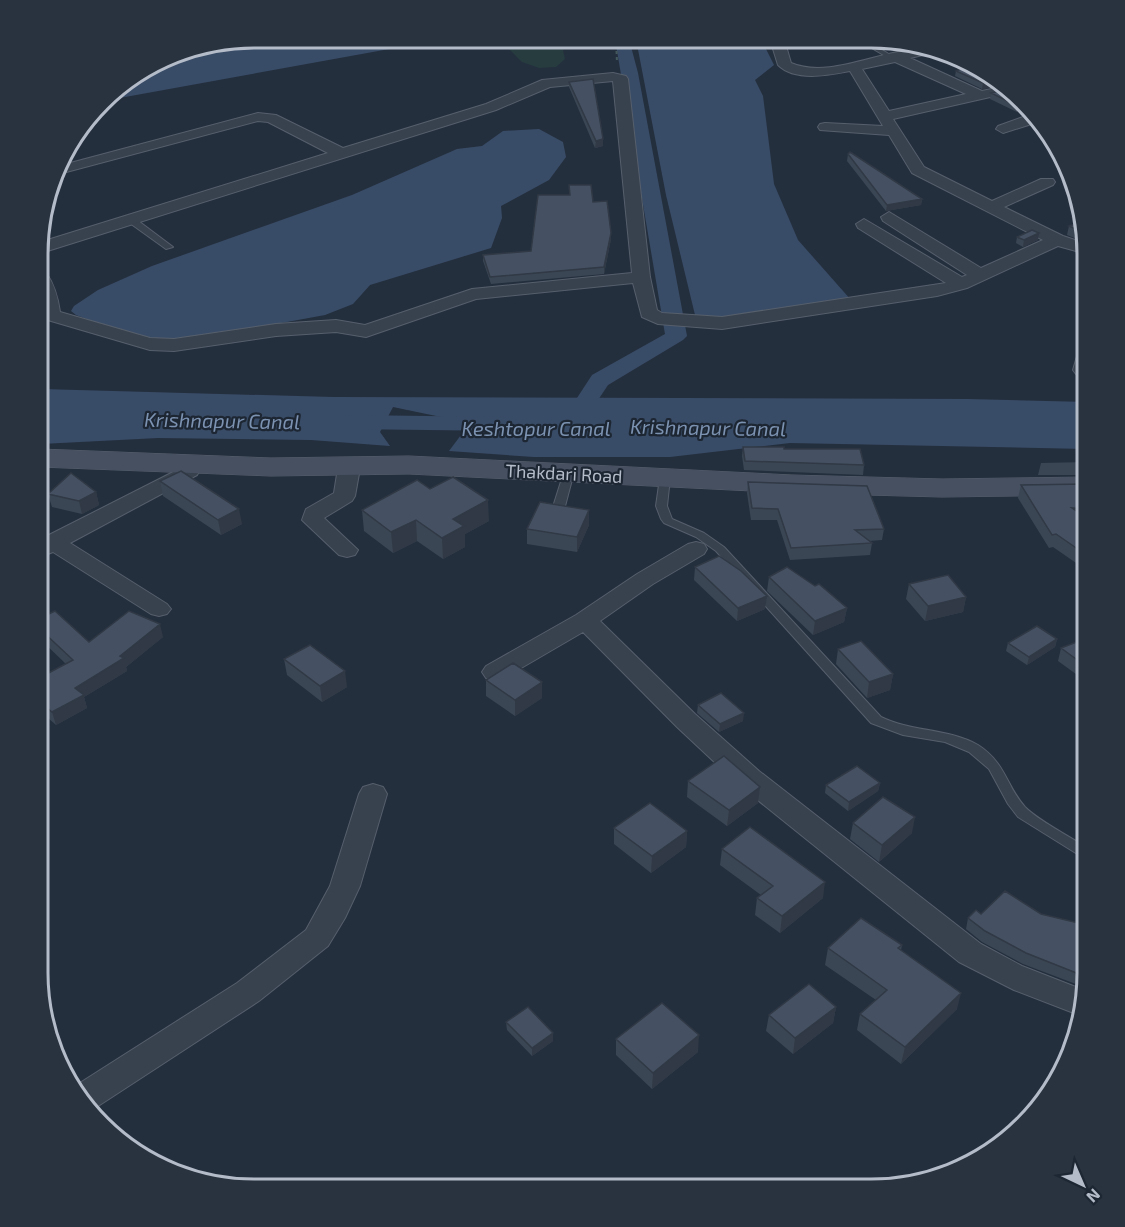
<svg xmlns="http://www.w3.org/2000/svg" width="1125" height="1227" font-family="'Exo 2',sans-serif">
<style>
.green{fill:#263c3f}
.water{fill:#394c67}
.lines{fill:none;stroke-linecap:round;stroke-linejoin:round}
.canal{fill:#394c67;fill-rule:evenodd}
.lane-casing{stroke:#565f6c;stroke-width:2}
.street-casing{stroke:#565f6c;stroke-width:2}
.secondary-casing{stroke:#565f6c;stroke-width:1}
.path{stroke:#44595c;stroke-width:2;stroke-dasharray:3 3;stroke-linecap:butt}
.lane{fill:#38414e;fill-rule:evenodd}
.street{fill:#38414e;fill-rule:evenodd}
.secondary{fill:#465061;fill-rule:evenodd}
.wall{fill:#3b4654}
.shaded-wall{fill:#303945}
.building{fill:#455162;stroke:#303945;stroke-width:1.5}
.labels{text-anchor:middle;dominant-baseline:central;stroke-width:4.5;stroke-linejoin:round;paint-order:stroke}
.street-label{font-size:18px;fill:#b4bcc9;stroke:#1d2633}
.water-label{font-size:20px;font-style:italic;fill:#7c92b1;stroke:#1d2633}
.rim{fill:none;stroke:#b4bcc9;stroke-width:3}
</style>
<rect width="100%" height="100%" fill="#242f3e"/>
<path class="green" d="M498 38H575L573 43 563 50 565 59 556 67 539 68 522 62Z"/>
<path class="water" d="M254 38H450L103 101 111 91 184 49Z
M636 39H761L774 65 755 80 763 96 774 184 798 240 851 300 722 321 696 319 666 195Z
M539 129 563 142 566 157 549 180 501 206 502 218 491 248 370 285 353 304 325 315 193 339 161 341 116 330 76 315 71 311 74 306 98 290 152 266 352 195 457 149 482 146 503 131Z
M41 389 333 397 967 399 1087 402V449L790 443 670 457H534L449 451 470 423 393 407 380 432 390 446 311 440 158 438 41 444Z"/>
<g class="lines">
<path class="canal" d="M615 39H629L638 73 687 336 683 340 608 385 596 403 588 405 580 403 577 398 592 375 665 334Z
M348 415 507 417 515 419 519 424 515 429 507 431 348 429 340 427 337 422 340 417Z"/>
<g class="lane-casing">
<path id="lane" d="M864 39H871L874 45 897 59 892 60 870 47Z
M127 217H133L173 247 166 249 127 221Z
M569 469 574 472 564 510 558 513 554 512 552 510 564 472Z
M665 475 670 478 667 506 672 519 704 533 724 547 881 717C911 732 948 728 978 745 1006 763 1006 786 1025 807 1039 821 1069 836 1087 848V860L1018 817 1008 804 989 769 969 752 945 742 903 735 871 723 716 551 696 537 664 523 661 519 656 506 660 478Z"/>
</g>
<g class="street-casing">
<path id="street" d="M770 39H784L791 63C835 82 898 39 936 52L910 58 982 91 1001 87 1008 93 893 119 924 167 992 201 1041 179H1053L1055 182 1053 185 1004 207 1063 236 1087 244V254L1058 246 967 288 937 296 722 329 658 324 642 317 633 283 476 299 366 337 336 332 276 336 174 351 150 350 41 318V273L47 274C55 286 58 298 60 312L150 338 174 339 276 324 336 320 365 325 472 289 632 273 613 81 550 87 496 110 41 253V242L328 153 268 122 258 121 55 175 59 166 258 113 276 115 343 148 486 104 542 80 613 73 626 76 628 79 650 277 657 310 662 313 722 317 946 283 858 228 856 224 864 219 962 277 967 275 883 221 881 217 889 212 981 268 1043 240 912 173 889 135 820 130 818 127 820 124 825 123 883 126 850 71C829 75 795 82 778 65ZM895 62 966 94 889 111 862 69Z
M1031 114 1038 122 1003 133 996 129 998 126Z
M1087 344V375L1076 374 1073 370 1080 346Z
M349 462 357 463 360 468 355 496 352 501 324 518 358 550 355 555 347 557 339 555 302 520 306 509 334 493 338 468 341 463Z
M189 464 197 465 200 470 197 475 70 543 167 604 171 609 167 614 159 616 151 614 53 552 40 557V541L45 537Z
M696 542 704 544 707 549 704 554 653 584 600 621 695 714 759 771 981 944 1022 966 1086 991 1079 1015 1014 990 959 962 739 785 677 727 583 632 504 678 495 680 486 678 482 672 486 666 576 615 637 574 688 544Z
M373 784 383 787 387 794 360 886 345 918 328 946 259 1001 92 1110 74 1093 72 1088 237 983 306 930 330 886 359 794 363 787Z"/>
</g>
<g class="secondary-casing">
<path id="secondary" d="M40 449 271 458 409 456 792 475 942 479 1087 477V495L942 497 792 493 409 474 271 476 40 467Z"/>
</g>
<path class="path" d="M616 39 617 62"/>
<use href="#lane" class="lane"/>
<use href="#street" class="street"/>
<use href="#secondary" class="secondary"/>
</g>
<path class="wall" d="M956 71 1000 86 982 89 955 76Z
M569 82 603 139V146L595 148 569 87Z
M1005 90 1027 111 1017 112 990 99 991 93Z
M848 154 922 199 921 205 886 211 847 161Z
M593 202 611 233V239L604 274 491 284 483 261V255L531 251Z
M1081 222 1087 240V243L1067 235 1069 226Z
M1017 237 1038 240 1023 247 1016 243Z
M743 447 784 449 864 465 863 475 744 470 742 456Z
M1087 462V475H1038L1041 463Z
M160 481 242 524 221 535 163 496Z
M748 482 884 529 882 540 869 541 872 543 870 555 790 560 777 520H751L747 493Z
M1087 484V561L1079 565 1053 547 1049 548 1018 498 1021 485Z
M430 489 489 521 465 534V547L443 559 417 541 393 553 364 531 362 510Z
M96 492 99 505 82 514 52 507 48 494Z
M589 510V525L577 552 527 544V529Z
M695 567 765 609 737 621 694 580Z
M769 577 847 608 844 622 813 635 767 591Z
M909 584 966 597 963 612 925 621 906 599Z
M40 618 89 642 163 637 126 667 127 671 84 697 87 708 56 725 39 710V678L66 664 40 639Z
M1087 638V682L1058 661 1061 648Z
M1057 639 1055 647 1027 665 1006 651 1008 643Z
M838 649 893 674 890 690 867 698 836 664Z
M284 659 347 687 322 702 287 675Z
M486 680 542 682V698L515 716 486 696Z
M698 705 743 721 719 732 697 713Z
M688 781 760 787 758 803 727 826 687 797Z
M880 783 878 791 848 811 825 793 826 785Z
M853 823 912 833 879 862 850 839Z
M614 828 687 831 686 847 651 873 614 844Z
M722 849 823 898 780 933 755 915 757 898 761 895 720 865Z
M981 914H1041L1087 970 1081 986 1023 964 982 942 966 929 968 918Z
M902 945 901 950 957 1009 901 1064 857 1030 860 1014 876 1000 825 965 828 948Z
M836 1007 833 1023 793 1054 766 1031 769 1015Z
M506 1022 553 1041 532 1056 507 1030Z
M616 1039 698 1052 652 1089 616 1055Z
M1066 1056 1060 1077 1058 1076 1063 1060Z"/>
<path class="shaded-wall" d="M995 81 1000 86 982 89 983 83Z
M1018 106H1021L1027 111 1017 112Z
M603 139V146L595 148 596 141Z
M922 199 921 205 886 211 887 205Z
M1077 209 1079 216 1071 218 1073 210Z
M611 233V239L604 274V267Z
M1039 233 1038 240 1023 247 1024 240Z
M96 492 99 505 82 514 79 501Z
M488 500 489 521 465 534V547L443 559 442 538 453 519Z
M239 509 242 524 221 535 218 520Z
M589 510V525L577 552V537Z
M416 520 417 541 393 553 391 532Z
M1087 550V561L1079 565 1082 552Z
M767 596 765 609 737 621 738 608Z
M966 597 963 612 925 621 928 606Z
M847 608 844 622 813 635 815 621Z
M160 624 163 637 126 667 127 671 84 697 87 708 56 725 52 712 75 688 120 656Z
M1057 639 1055 647 1027 665 1029 657Z
M345 671 347 687 322 702 320 686Z
M893 674 890 690 867 698 869 682Z
M542 682V698L515 716V700Z
M744 713 743 721 719 732 720 724Z
M880 783 878 791 848 811 849 802Z
M760 787 758 803 727 826 729 810Z
M915 817 912 833 879 862 882 845Z
M687 831 686 847 651 873 652 856Z
M825 882 823 898 780 933 782 916Z
M961 993 957 1009 901 1064 905 1047Z
M836 1007 833 1023 793 1054 795 1038Z
M553 1033V1041L532 1056V1048Z
M699 1035 698 1052 652 1089 653 1073Z"/>
<path class="building" d="M973 64 980 67 995 81 983 83 956 71Z
M593 79 603 139 596 141 569 82Z
M1005 90 1021 106H1018L991 93Z
M850 152 922 199 887 205 848 154Z
M569 185H591L593 202 607 201 611 233 604 267 490 277 483 255 531 251 538 195H570Z
M1081 222 1085 233 1069 226Z
M1032 230 1039 233 1024 240 1017 237Z
M743 447H784V449H860L864 465 745 461Z
M181 471 239 509 218 520 160 481Z
M71 473 96 492 79 501 48 494Z
M453 477 488 500 453 519 464 526 442 538 416 520 391 532 362 510 417 480 430 489Z
M748 482 867 486 884 529 855 530 872 543 791 548 778 509 752 508Z
M1087 484V509L1072 508 1087 518V550L1082 552 1056 534 1052 535 1021 485Z
M540 502 589 510 577 537 527 529Z
M719 556 741 571 767 596 738 608 695 567Z
M787 567 815 586 819 584 847 608 815 621 769 577Z
M948 575 966 597 928 606 909 584Z
M55 611 89 642 129 611 160 624 120 656 124 658 75 688 84 695 52 712 39 701V678L73 660 40 629V618Z
M1037 626 1057 639 1029 657 1008 643Z
M1087 638V667L1061 648Z
M861 641 893 674 869 682 838 649Z
M310 645 345 671 320 686 284 659Z
M513 663 542 682 515 700 486 680Z
M721 693 744 713 720 724 698 705Z
M724 756 760 787 729 810 688 781Z
M857 766 880 783 849 802 826 785Z
M883 797 915 817 882 845 853 823Z
M650 803 687 831 652 856 614 828Z
M750 827 825 882 782 916 757 898 773 886 722 849Z
M1005 891 1041 914 1087 925V968L1084 976 1026 953 985 931 968 918 976 910 981 914Z
M861 918 902 945 898 948 961 993 905 1047 860 1014 887 990 828 948Z
M809 984 836 1007 795 1038 769 1015Z
M662 1003 699 1035 653 1073 616 1039Z
M528 1007 553 1033 532 1048 506 1022Z"/>
<g class="labels">
<g class="street-label">
<text transform="translate(564 473) rotate(3)">Thakdari Road</text>
</g>
<g class="water-label">
<text transform="translate(222 420) rotate(1)">Krishnapur Canal</text>
<text transform="translate(708 427) rotate(1)">Krishnapur Canal</text>
<text x="536" y="428">Keshtopur Canal</text>
</g>
</g>
<path d="M0 0H1125V1227H0ZM254 48H871A206 206 0 0 1 1077 254V973A206 206 0 0 1 871 1179H254A206 206 0 0 1 48 973V254A206 206 0 0 1 254 48Z" fill="#29323f" fill-rule="evenodd"/>
<path class="rim" d="M254 48H871A206 206 0 0 1 1077 254V973A206 206 0 0 1 871 1179H254A206 206 0 0 1 48 973V254A206 206 0 0 1 254 48Z"/>
<g transform="translate(1083 1185) rotate(136)" stroke="#1d2633" stroke-width="4.5" paint-order="stroke">
<path d="M0-4.5L10 22L0 15L-10 22Z" fill="#b4bcc9"/>
<text y="-9" font-size="16" font-weight="bold" text-anchor="middle" fill="#b4bcc9">N</text>
</g>
</svg>
